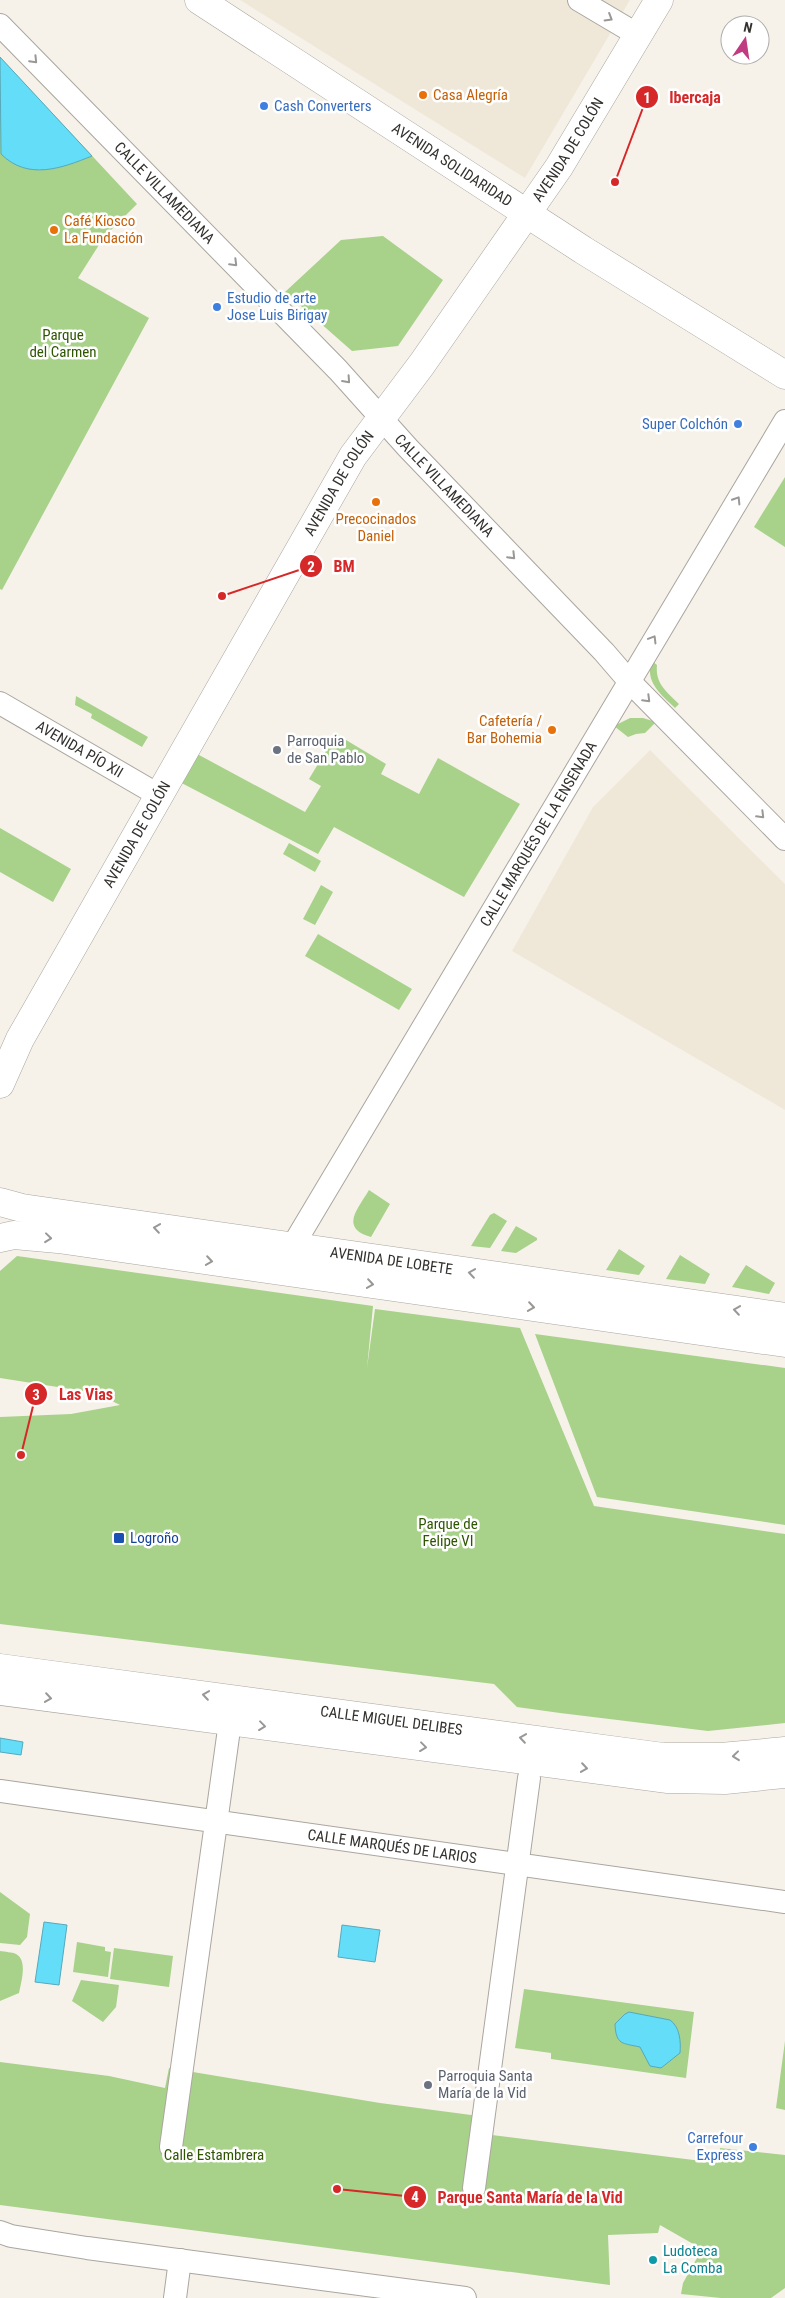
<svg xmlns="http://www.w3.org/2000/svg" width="785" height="2298" font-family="'Roboto Condensed',sans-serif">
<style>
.built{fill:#efe8d9}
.green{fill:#a8d18a}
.water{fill:#64ddf9;stroke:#55a9bc}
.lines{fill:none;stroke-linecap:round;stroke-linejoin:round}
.street-casing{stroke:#aaa69f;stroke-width:24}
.secondary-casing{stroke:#aaa69f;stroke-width:29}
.primary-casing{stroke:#aaa69f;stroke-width:29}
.street{stroke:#fff;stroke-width:22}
.secondary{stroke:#fff;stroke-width:28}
.primary{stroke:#fff;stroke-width:28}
.oneway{stroke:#999896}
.food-dot{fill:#e8710a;stroke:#fff;stroke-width:2}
.shop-dot{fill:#3f7fe0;stroke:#fff;stroke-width:2}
.worship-dot{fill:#6b7280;stroke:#fff;stroke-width:2}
.transit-dot{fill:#1a4fb4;stroke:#fff;stroke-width:2}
.culture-dot{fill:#0f9aa8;stroke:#fff;stroke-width:2}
.labels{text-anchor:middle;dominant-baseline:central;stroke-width:5;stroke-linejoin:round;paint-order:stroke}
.food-label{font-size:15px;fill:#c56008;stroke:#fff;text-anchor:start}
.shop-label{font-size:15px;fill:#366cbe;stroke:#fff;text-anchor:start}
.street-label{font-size:15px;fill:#33312e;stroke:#fff}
.park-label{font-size:15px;fill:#2e5500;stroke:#fff}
.worship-label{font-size:15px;fill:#5b616d;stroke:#fff;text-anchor:start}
.transit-label{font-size:15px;fill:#164399;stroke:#fff;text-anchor:start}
.culture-label{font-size:15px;fill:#0d838f;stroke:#fff;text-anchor:start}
.leader{fill:none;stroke:#d62828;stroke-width:2}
.callout-dot{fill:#d62828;stroke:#fff;stroke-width:2}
.mark-label{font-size:15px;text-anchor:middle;font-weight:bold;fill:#fff}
.callout-label{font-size:16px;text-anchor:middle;font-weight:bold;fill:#d62828;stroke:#fff;stroke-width:5;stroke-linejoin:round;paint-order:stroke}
</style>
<rect width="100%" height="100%" fill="#f6f2ea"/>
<path class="built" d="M240 0H630L525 178Z
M650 750 785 884V1110L512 951 593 807Z"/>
<path class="green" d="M0 57 137 204 104 237 78 278 149 318 2 590 0 589Z
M383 236 443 280 398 346 352 351 285 292 341 240Z
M785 477V547L754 527Z
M652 661 657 665C655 684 667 692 679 704L675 708C661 695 644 681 652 661Z
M76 696 148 737 142 747 91 718 92 714 75 705Z
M630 718H643L656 722 645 733 636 734 628 737 614 726Z
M336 734 386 764 381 774 419 794 438 758 520 804 464 897 334 827 318 854 170 777 186 748 305 812 321 786 309 779Z
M0 828 71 869 53 902 0 872Z
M289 843 321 861 315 872 283 854Z
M321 885 333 892 315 925 303 919Z
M318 934 412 989 399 1010 305 956Z
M369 1190 390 1204 371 1237C339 1228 358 1209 369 1190Z
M494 1213 507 1221 490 1248 471 1246 490 1215Z
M516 1226 537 1238V1240L516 1253 501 1251Z
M619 1249 645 1266 639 1275 606 1270Z
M680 1255 710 1274 705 1284 666 1279Z
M17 1256 373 1306 367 1368 375 1309 520 1328 594 1506 785 1534V1723L708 1731 560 1713 517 1707 494 1684 0 1624V1417L71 1414 120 1405 96 1393 0 1378V1271Z
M746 1265 775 1283 769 1294 732 1287Z
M535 1334 785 1368V1525L597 1497Z
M0 1892 30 1914 27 1937 20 1945 0 1943Z
M77 1942 105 1947V1951L111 1952 108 1977 73 1972Z
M114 1948 173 1956 169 1987 110 1979Z
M0 1951C5 1952 12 1952 16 1954 28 1960 21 1983 19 1993L0 2001Z
M81 1980 119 1985 116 2007 103 2022 72 2001Z
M524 1989 694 2012 686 2078 551 2059V2053L515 2048Z
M785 2041V2110L776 2108Z
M0 2062 109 2076 165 2088 169 2068 380 2103 494 2118 492 2135 718 2163 720 2148 785 2155V2288L771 2298H721L681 2294 683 2283 702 2249 660 2225 658 2233 608 2235 610 2285 0 2205Z"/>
<path class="water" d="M0 57 92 156C62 168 28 181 1 154Z
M0 1738 23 1742 21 1755 0 1752Z
M44 1922 67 1925 59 1985 35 1982Z
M342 1925 380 1930 375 1962 338 1957Z
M629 2012 670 2020C680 2027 681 2042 680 2053L661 2068 650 2066 640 2047C622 2043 616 2045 615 2024L625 2014Z"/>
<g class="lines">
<g class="street-casing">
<g id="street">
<path d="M579 0 638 35"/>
<path id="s1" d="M0 25 338 370 408 448 604 652 629 681 785 839"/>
<path id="s2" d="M0 703 160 796"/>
<path id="s3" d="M292 1247 785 421"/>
<path id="s4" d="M0 1791 785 1902"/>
<path d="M171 2147 230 1722"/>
<path d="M474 2188 529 1778"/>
<path d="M0 2232 11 2236 87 2248 465 2298"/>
<path d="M175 2298 180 2260"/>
</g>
</g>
<g class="secondary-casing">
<g id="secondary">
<path id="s5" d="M199 0 583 250 785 375"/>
<path id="s6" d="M0 1084 20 1039 353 456 422 364 559 167 659 0"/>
<path id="s7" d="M0 1202 22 1208 785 1317"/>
<path d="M0 1238 14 1235 58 1239 785 1343"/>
</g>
</g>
<g class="primary-casing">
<g id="primary">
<path id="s8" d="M0 1668 663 1757H721L785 1751"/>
<path d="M0 1691 668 1779 725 1780 785 1774"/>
</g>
</g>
<use href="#street" class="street"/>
<use href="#secondary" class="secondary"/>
<use href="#primary" class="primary"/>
</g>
<defs><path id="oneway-chevron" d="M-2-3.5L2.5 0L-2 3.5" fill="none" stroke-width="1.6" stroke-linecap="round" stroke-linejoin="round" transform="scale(1.25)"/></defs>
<g class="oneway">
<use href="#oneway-chevron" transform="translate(609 18) rotate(31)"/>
<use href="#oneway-chevron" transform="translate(34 60) rotate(46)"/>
<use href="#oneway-chevron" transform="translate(234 263) rotate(45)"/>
<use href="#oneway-chevron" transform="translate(347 380) rotate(48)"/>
<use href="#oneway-chevron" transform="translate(737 500) rotate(-58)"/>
<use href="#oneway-chevron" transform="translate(512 556) rotate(46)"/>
<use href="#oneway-chevron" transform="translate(653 639) rotate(-59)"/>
<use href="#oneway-chevron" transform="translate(647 699) rotate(45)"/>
<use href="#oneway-chevron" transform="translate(761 815) rotate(45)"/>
<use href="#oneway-chevron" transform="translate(157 1228) rotate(-172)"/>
<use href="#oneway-chevron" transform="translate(48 1238) rotate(6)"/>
<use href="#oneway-chevron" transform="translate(209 1261) rotate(8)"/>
<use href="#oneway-chevron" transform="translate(472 1273) rotate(-172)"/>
<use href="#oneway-chevron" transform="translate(370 1284) rotate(8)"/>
<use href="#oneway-chevron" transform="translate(531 1307) rotate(8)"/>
<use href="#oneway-chevron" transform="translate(737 1310) rotate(-172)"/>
<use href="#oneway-chevron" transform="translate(206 1695) rotate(-172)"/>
<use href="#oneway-chevron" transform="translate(48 1698) rotate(8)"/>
<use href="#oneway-chevron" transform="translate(262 1726) rotate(7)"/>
<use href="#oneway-chevron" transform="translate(523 1738) rotate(-172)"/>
<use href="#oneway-chevron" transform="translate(423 1747) rotate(7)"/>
<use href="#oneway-chevron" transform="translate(736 1756) rotate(174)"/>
<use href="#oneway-chevron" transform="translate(584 1768) rotate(8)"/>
</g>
<g class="food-dot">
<circle cx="423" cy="95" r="5"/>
<circle cx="54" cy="230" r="5"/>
<circle cx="376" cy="502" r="5"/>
<circle cx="552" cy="730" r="5"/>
</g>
<g class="shop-dot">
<circle cx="264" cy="106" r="5"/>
<circle cx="217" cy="307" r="5"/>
<circle cx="738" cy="424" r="5"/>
<circle cx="753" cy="2147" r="5"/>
</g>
<g class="worship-dot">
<circle cx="277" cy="750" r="5"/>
<circle cx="428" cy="2085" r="5"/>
</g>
<rect class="transit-dot" x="113" y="1532" width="12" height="12" rx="2.5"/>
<circle class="culture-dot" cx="653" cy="2260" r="5"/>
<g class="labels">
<g class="food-label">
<text x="433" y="95">Casa Alegría</text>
<text x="64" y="221">Café Kiosco<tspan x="64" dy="17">La Fundación</tspan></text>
<text x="376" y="519" text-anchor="middle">Precocinados<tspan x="376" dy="17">Daniel</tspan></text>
<text x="542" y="721" text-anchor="end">Cafetería /<tspan x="542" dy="17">Bar Bohemia</tspan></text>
</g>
<g class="shop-label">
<text x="274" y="106">Cash Converters</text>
<text x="227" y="298">Estudio de arte<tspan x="227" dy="17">Jose Luis Birigay</tspan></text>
<text x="728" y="424" text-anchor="end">Super Colchón</text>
<text x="743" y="2138" text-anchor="end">Carrefour<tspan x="743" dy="17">Express</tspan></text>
</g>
<g class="street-label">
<text stroke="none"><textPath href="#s6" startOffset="1095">AVENIDA DE COLÓN</textPath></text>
<text stroke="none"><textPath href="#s5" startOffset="302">AVENIDA SOLIDARIDAD</textPath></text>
<text stroke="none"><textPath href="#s1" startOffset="235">CALLE VILLAMEDIANA</textPath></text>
<text stroke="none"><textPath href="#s6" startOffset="690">AVENIDA DE COLÓN</textPath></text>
<text stroke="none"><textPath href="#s1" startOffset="640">CALLE VILLAMEDIANA</textPath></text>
<text stroke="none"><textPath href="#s2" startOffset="92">AVENIDA PÍO XII</textPath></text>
<text stroke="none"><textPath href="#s6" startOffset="285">AVENIDA DE COLÓN</textPath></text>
<text stroke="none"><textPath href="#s3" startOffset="481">CALLE MARQUÉS DE LA ENSENADA</textPath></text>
<text stroke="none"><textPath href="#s7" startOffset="396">AVENIDA DE LOBETE</textPath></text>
<text stroke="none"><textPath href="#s8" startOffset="395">CALLE MIGUEL DELIBES</textPath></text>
<text stroke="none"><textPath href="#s4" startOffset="396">CALLE MARQUÉS DE LARIOS</textPath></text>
</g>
<g class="park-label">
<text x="63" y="335">Parque<tspan x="63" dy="17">del Carmen</tspan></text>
<text x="448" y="1524">Parque de<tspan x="448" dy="17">Felipe VI</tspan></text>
<text x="214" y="2155">Calle Estambrera</text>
</g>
<g class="worship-label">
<text x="287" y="741">Parroquia<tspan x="287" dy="17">de San Pablo</tspan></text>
<text x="438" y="2076">Parroquia Santa<tspan x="438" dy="17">María de la Vid</tspan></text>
</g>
<g class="transit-label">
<text x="130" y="1538">Logroño</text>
</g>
<g class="culture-label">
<text x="663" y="2251">Ludoteca<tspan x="663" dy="17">La Comba</tspan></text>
</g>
</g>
<path class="leader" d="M615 182L647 97M222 596L311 566M21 1455L36 1394M337 2189L415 2197"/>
<g class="callout-dot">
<circle cx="615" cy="182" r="5"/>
<circle cx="222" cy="596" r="5"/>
<circle cx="21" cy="1455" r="5"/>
<circle cx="337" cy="2189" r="5"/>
<circle cx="647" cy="97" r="12"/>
<circle cx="311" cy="566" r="12"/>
<circle cx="36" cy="1394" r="12"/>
<circle cx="415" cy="2197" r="12"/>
</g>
<g class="mark-label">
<text x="647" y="103">1</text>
<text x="311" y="572">2</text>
<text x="36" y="1400">3</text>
<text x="415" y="2202">4</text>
</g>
<g class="callout-label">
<text x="695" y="103">Ibercaja</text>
<text x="344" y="572">BM</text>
<text x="86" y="1400">Las Vias</text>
<text x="530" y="2203">Parque Santa María de la Vid</text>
</g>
<g transform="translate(745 40) rotate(13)"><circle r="24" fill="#ffffff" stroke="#adadab"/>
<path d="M0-4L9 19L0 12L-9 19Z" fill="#c03b7f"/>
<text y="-8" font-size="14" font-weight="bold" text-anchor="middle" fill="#33312e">N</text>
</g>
</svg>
